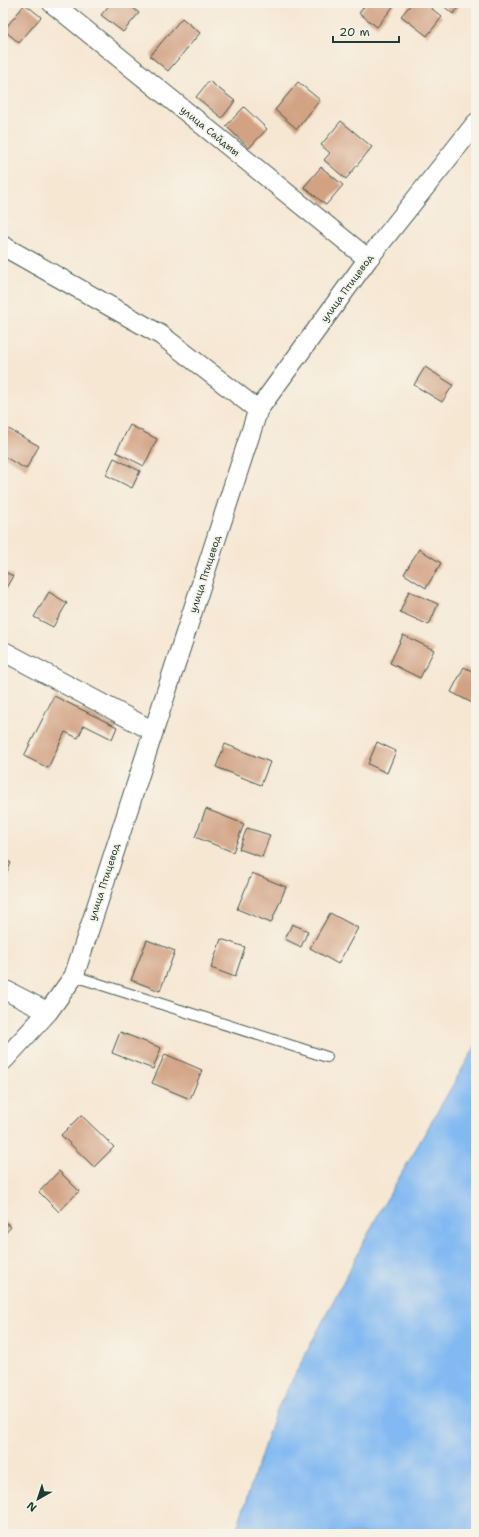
<svg xmlns="http://www.w3.org/2000/svg" width="479" height="1537" font-family="'Shantell Sans',sans-serif">
<style>
.water{fill:#82b9f2;stroke:#507b93}
.building{fill:#d2a283}
.lines{fill:none;stroke-linecap:round;stroke-linejoin:round}
.service-casing{stroke:#3f564c;stroke-width:12}
.minor-casing{stroke:#3f564c;stroke-width:21}
.service{stroke:#fff;stroke-width:10}
.minor{stroke:#fff;stroke-width:19}
.labels{text-anchor:middle;dominant-baseline:central;stroke-width:3.5;stroke-linejoin:round;paint-order:stroke}
.street-label{font-size:10px;fill:#1f3d34;stroke:#f7f3e8}
</style>
<rect width="100%" height="100%" fill="#f7f3e8"/>
<filter id="ink" filterUnits="userSpaceOnUse"><feTurbulence type="fractalNoise" baseFrequency=".025" numOctaves="2"/><feDisplacementMap in="SourceGraphic" scale="8" xChannelSelector="R" yChannelSelector="G"/><feConvolveMatrix kernelMatrix="1 2 1 2 8 2 1 2 1" color-interpolation-filters="sRGB"/></filter>
<filter id="wash" filterUnits="userSpaceOnUse"><feTurbulence type="fractalNoise" baseFrequency=".012" numOctaves="4" result="noise"/><feDisplacementMap in="SourceGraphic" scale="16" xChannelSelector="R" yChannelSelector="G"/><feGaussianBlur stdDeviation="0.9" result="paint"/><feColorMatrix in="noise" values="0 0 0 0 0 0 0 0 0 0 0 0 0 0 0 0 0 1.4 0 .05"/><feComposite in="paint" operator="in"/></filter>
<g filter="url(#wash)">
<rect width="100%" height="100%" fill="#f6e7d3"/>
<path class="water" d="M476 1045V1534H235L275 1413 381 1209Z"/>
<g id="blocks">
<path class="building" d="M111 3H127L139 13 123 32 101 15Z
M367 3H396L377 27 359 13Z
M412 3H425L442 17 427 36 401 16Z
M440 3H462L453 14Z
M25 4 41 17 19 43 4 30Z
M182 18 200 33 168 71 150 56Z
M209 81 235 101 222 118 196 97Z
M298 82 320 100 297 129 275 110Z
M244 107 267 129 249 148 226 126Z
M341 121 372 147 346 179 324 160 330 153 321 145Z
M321 167 343 185 326 205 304 187Z
M425 367 453 385 442 402 414 385Z
M130 425 157 439 144 466 116 452Z
M5 427 39 446 26 469 3 456V430Z
M114 458 140 471 132 488 106 475Z
M419 549 441 563 426 588 404 574Z
M3 571 13 576 3 593Z
M409 591 438 604 429 625 400 612Z
M49 592 67 603 53 627 34 617Z
M403 635 434 650 420 678 390 663Z
M464 667 476 673V705L451 692Z
M54 696 117 727 112 739 84 725 78 738 65 732 48 768 24 756Z
M377 742 396 751 387 773 368 764Z
M225 744 270 762 261 785 216 767Z
M206 809 244 824 233 852 195 837Z
M247 828 270 835 262 857 239 849Z
M3 859 11 863 3 881Z
M252 873 286 887 271 923 237 909Z
M330 913 358 928 338 964 310 948Z
M292 924 308 931 301 947 285 939Z
M221 939 245 947 235 977 211 968Z
M147 940 175 951 160 991 131 980Z
M120 1032 161 1048 153 1069 112 1053Z
M165 1054 202 1070 190 1099 152 1083Z
M81 1115 114 1147 94 1167 61 1135Z
M59 1171 79 1191 59 1212 39 1192Z
M3 1220 11 1227 3 1236Z"/>
</g>
</g>
<g filter="url(#ink)">
<use href="#blocks" fill-opacity="0" stroke="#3f564c" stroke-width="1"/>
<g class="lines">
<g class="service-casing">
<path id="service" d="M74 976 327 1057"/>
</g>
<g class="minor-casing">
<path id="minor" d="M52 3 368 259
M3 246 161 335 258 410
M3 651 153 731
M3 989 48 1012
M3 1061 48 1012 74 976 258 410 368 259 476 123"/>
</g>
<use href="#service" class="service"/>
<use href="#minor" class="minor"/>
</g>
</g>
<g class="labels">
<g class="street-label">
<text transform="translate(210 131) rotate(39)">улица Сайдыы</text>
<text transform="translate(347 288) rotate(-54)">улица Птицевод</text>
<text transform="translate(205 574) rotate(-72)">улица Птицевод</text>
<text transform="translate(104 882) rotate(-72)">улица Птицевод</text>
</g>
</g>
<rect width="479" height="1537" fill="none" stroke="#f7f3e8" stroke-width="16"/>
<g transform="translate(38 1499) rotate(219)" stroke="#f7f3e8" stroke-width="3" paint-order="stroke">
<path d="M0-3L7 15L0 10L-7 15Z" fill="#1f3d34"/>
<text y="-6" font-size="11" font-weight="bold" text-anchor="middle" fill="#1f3d34">N</text>
</g>
<path d="M333 36v6h66v-6" fill="none" stroke="#1f3d34" stroke-width="2"/>
<text x="339" y="36" font-size="12" fill="#1f3d34" stroke="#f7f3e8" stroke-width="3" paint-order="stroke">20 m</text>
</svg>
